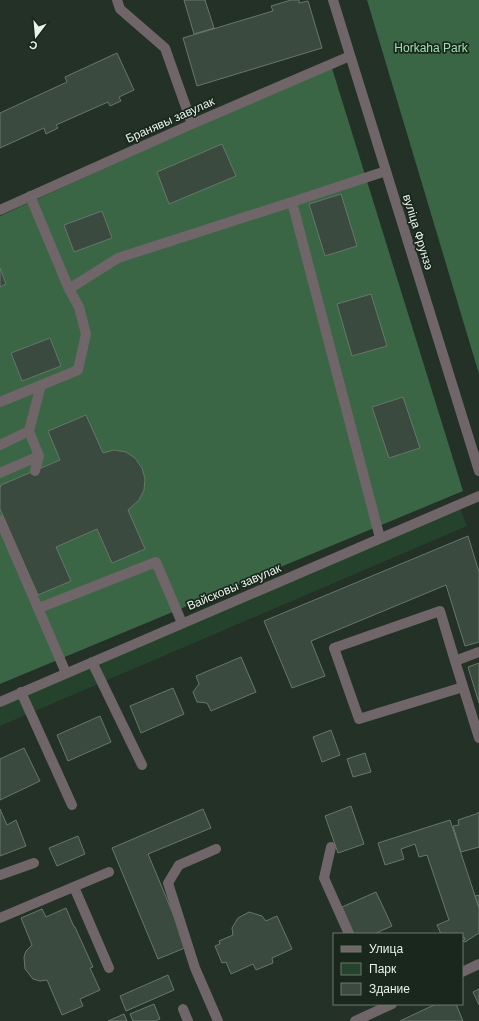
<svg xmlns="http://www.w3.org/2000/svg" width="479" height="1021" font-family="Arial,sans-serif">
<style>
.green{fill:#25432c}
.forest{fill:#3a6645}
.building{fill:#3b4a3e;stroke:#67776a}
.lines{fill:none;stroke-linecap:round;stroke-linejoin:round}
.minor{stroke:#706669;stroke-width:10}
.labels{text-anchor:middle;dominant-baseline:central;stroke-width:3.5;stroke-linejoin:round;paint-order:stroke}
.park-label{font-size:12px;fill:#9ce2ac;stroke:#19271c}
.street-label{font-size:12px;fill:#e9f3eb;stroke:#19271c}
</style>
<rect width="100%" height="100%" fill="#233126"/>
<path class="green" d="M460 508 467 526 0 726V705Z"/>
<path class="forest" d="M367 0H479V374Z
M331 65 463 491 0 684V216Z"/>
<path class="building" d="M184 0H205L214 28 194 34Z
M291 0H299V3L308 1 322 48 197 86 183 38 273 11 271 6Z
M117 53 134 90 119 97 121 101 110 106 108 102 56 125 58 128 46 134 44 128 0 148V113L67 82 65 77Z
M222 144 236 176 169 204 157 172Z
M341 194 357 246 325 256 309 204Z
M102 211 112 238 74 252 64 225Z
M0 268 6 284 0 287Z
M371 294 387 346 352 356 337 304Z
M50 338 61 366 22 381 11 353Z
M403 397 420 448 389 458 372 407Z
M86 415 103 453 114 450 126 452 135 458 142 468 145 479 144 490 139 500 128 510 145 549 112 563 97 529 56 547 71 581 38 595 0 509V488L1 485 60 460 48 431Z
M468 536 479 572V642L465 646 446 585 311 641 325 676 292 688 264 621Z
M241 657 256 692 211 711 207 703 197 702 193 692 199 684 196 676Z
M479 663V703L468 667Z
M173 688 184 714 141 733 130 706Z
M100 716 111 742 68 761 57 735Z
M331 730 340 755 322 762 313 737Z
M24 748 40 781 0 800V759Z
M365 753 371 772 353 777 347 759Z
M351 806 364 844 338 853 325 816Z
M0 809 7 825 16 820 26 846 0 856Z
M203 809 211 828 148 854 187 947 158 959 112 848Z
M479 812V847L461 852 453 826 459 825 458 820 476 814Z
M450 820 479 908V933L465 942 463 941 465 939 464 937 462 938V934H441L437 925 449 920 427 855 419 857 415 844 401 849 404 859 385 865 378 843Z
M78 836 85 854 57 866 49 848Z
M376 892 392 926 374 934H354L342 907Z
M479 895V908L475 896Z
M66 908 74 927H75L93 967 90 968 100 990 80 999 83 1006 62 1015 47 980 40 981 33 979 25 969 24 957 26 951 32 945 21 918 42 909 46 917Z
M249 912 262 916 266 921 277 916 292 949 272 958 273 963 256 970 253 964 231 974 226 962 222 963 215 946 220 944 219 941 233 935 232 928 238 918Z
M168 975 174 990 126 1011 120 996Z
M479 989V1005L473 992Z
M154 1004 160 1019 156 1021H133L130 1014Z
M436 1004H456L463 1021H400Z
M124 1014 127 1021H108Z"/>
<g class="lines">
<path class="minor" d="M117 0 120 9 165 48 192 124
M333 0 479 471
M292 202 386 171
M0 210 192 124 350 56
M69 289 118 258 292 202 380 538
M0 402 78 370 86 334 79 307 69 289 30 196
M0 445 29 431
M35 471 39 456 29 431 41 385
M0 473 39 456
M0 520 66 673
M39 608 156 562 182 623
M479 652 455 661 479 738
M455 661 440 611 334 648 359 719 463 687
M92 662 142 765
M21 692 72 805
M0 702 479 496
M331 847 324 878 349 934
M216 849 179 865 168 883 195 968 218 1021
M0 875 34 863
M74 887 109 968
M0 918 109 872
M462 972 479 964
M183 1009 188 1021
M355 1021 392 1004"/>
</g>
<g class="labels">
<g class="park-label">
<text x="431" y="48">Horkaha Park</text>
</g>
<g class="street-label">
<text transform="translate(170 120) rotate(-24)">Бранявы завулак</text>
<text transform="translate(418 232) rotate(73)">вуліца Фрунзэ</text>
<text transform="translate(234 587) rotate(-23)">Вайсковы завулак</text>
</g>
</g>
<rect x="333" y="933" width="130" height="72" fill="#19271c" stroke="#6c796f"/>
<rect x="341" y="946" width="20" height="6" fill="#706669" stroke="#6c796f"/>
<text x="369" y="953" font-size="12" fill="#e9f3eb">Улица</text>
<rect x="341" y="963" width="20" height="12" fill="#25432c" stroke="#6c796f"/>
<text x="369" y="973" font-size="12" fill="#e9f3eb">Парк</text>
<rect x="341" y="983" width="20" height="12" fill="#3b4a3e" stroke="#6c796f"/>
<text x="369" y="993" font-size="12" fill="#e9f3eb">Здание</text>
<g transform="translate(36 36) rotate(196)" stroke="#19271c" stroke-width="3" paint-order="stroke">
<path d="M0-3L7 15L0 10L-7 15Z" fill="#e9f3eb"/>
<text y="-6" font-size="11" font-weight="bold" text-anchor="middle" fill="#e9f3eb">С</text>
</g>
</svg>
